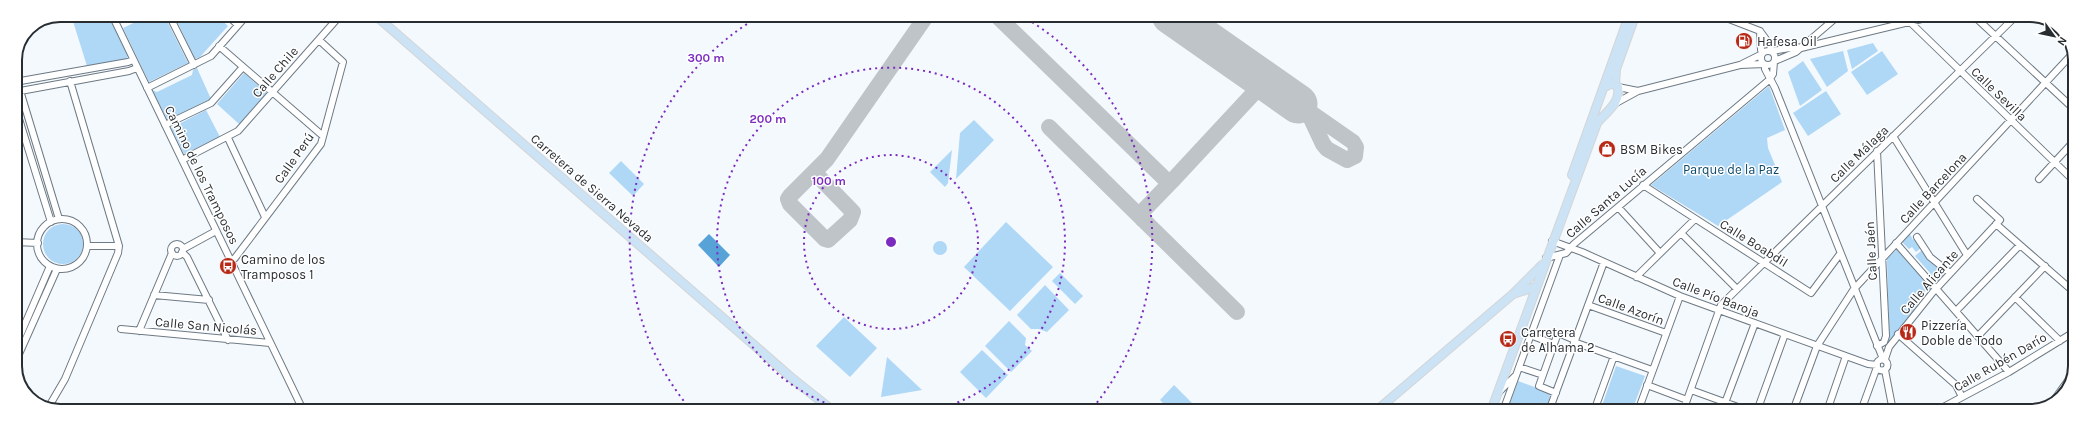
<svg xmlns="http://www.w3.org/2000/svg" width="2090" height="426" font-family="Karla,sans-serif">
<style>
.green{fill:#afd7f6}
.water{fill:#57a3d8}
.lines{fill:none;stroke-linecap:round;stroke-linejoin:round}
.taxiway{stroke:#bfc4c8;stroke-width:16}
.runway{stroke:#bfc4c8;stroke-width:39}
.minor-casing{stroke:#6e7a84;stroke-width:8}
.major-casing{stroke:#d4d5d6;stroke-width:10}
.minor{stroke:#fff;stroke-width:6}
.major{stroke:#cbe3f5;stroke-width:8}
.ring{fill:none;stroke:#7b2cbf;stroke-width:2;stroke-dasharray:2 4}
.labels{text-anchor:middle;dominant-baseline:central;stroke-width:3;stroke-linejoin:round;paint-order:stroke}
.poi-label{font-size:13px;fill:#282d31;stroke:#fff;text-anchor:start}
.street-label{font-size:13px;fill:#282d31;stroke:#fff}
.park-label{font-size:13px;fill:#0b486b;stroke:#fff}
.rim{fill:none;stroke:#282d31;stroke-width:2}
.centre{fill:#7b2cbf;stroke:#fff;stroke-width:2}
.ring-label{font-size:12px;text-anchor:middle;font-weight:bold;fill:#7b2cbf;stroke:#fff;stroke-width:3;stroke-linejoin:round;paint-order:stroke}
</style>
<rect width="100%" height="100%" fill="#f4f9fe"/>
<path class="green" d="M71 15H109L128 55 127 59 87 66Z
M145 15H164L188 63 149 82 123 28 146 17Z
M174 15H216L228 26 200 57 195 59Z
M1873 43 1878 51 1852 69 1847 50Z
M1843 51 1848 71 1827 87 1810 59Z
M1882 51 1898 74 1867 95 1851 72Z
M1803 61 1822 90 1800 106 1788 72Z
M197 68 211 99 167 120 152 90 157 92 192 75 193 70Z
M244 73 267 93 239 124 217 104Z
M1769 86 1785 130 1767 138 1768 148 1782 182 1718 226 1651 185Z
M1826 91 1841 114 1808 136 1793 113Z
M206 110 220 137 184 154 171 128Z
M974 120 994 140 956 179 960 133Z
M952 150 948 183 945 187 930 172Z
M621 161 644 184 633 196 609 173Z
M1006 222 1053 267 1010 311 964 267Z
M43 244a20 20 0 1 1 40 0a20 20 0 1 1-40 0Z
M1910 234 1913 240 1915 238 1921 248 1916 252 1912 247 1909 249 1902 242Z
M933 248a7 7 0 1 1 14 0a7 7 0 1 1-14 0Z
M1897 249 1932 288 1930 291 1927 289 1916 302 1918 305 1889 341 1887 259Z
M1922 250 1946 273 1938 282 1915 256Z
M1060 273 1083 296 1075 304 1052 281Z
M1045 285 1069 310 1047 332 1039 329H1031L1017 315Z
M844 317 877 348 850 377 816 346Z
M1009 321 1026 338 1025 345 1032 351 1011 372 985 346Z
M982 350 1008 375 986 398 960 372Z
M887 357 922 390 881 397Z
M1616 366 1645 376 1632 411H1600Z
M1518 381 1551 393 1545 411H1507Z
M1174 385 1199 410 1198 411H1170L1160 400Z"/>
<path class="water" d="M709 234 730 255 719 267 698 245Z"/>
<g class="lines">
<path class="taxiway" d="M996 15 1168 182 1172 181 1265 81
M1307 110 1353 142 1356 147 1355 156 1347 160 1327 149 1323 144Z
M1049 127 1237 312
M816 170 817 175 853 212 850 220 828 240 825 239 790 204 788 199 790 196 827 159 927 15
M1142 219 1141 213 1172 181"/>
<path class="runway" d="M1171 15 1298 104"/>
<g class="minor-casing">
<path id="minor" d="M112 15 303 410
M169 15 194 65
M227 15 238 25
M1721 16 1760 31 1771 46 1770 51
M1974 16 2075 110
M1909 21 2074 181
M1760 31 1761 50 1763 53
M219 46 323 136
M1761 58a7 7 0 1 1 14 0a7 7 0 1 1-14 0Z
M1772 51 1796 47 1801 48 1934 16
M1775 61 1796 52 1838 16
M1742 64 1762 54
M1765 65V69L1775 88 1883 359
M15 74 59 219
M15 82 128 62 133 60
M1618 87 1638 91 1740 65 1764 64
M147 88 211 56 247 15
M15 92 129 71 137 68
M1616 103 1638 91
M15 106 51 222
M165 125 211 103 243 67
M1893 136 1967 255
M228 138 265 217
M1877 151 1886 336 1884 342 1877 346
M182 160 238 131 337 19 333 15
M2039 179 2075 140
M1643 185 1811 293 1840 254
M1618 207 1660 253
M37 244a25 25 0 1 1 50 0a25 25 0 1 1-50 0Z
M1996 224 2074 292
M1681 233 1737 289
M1917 237 1930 257 1950 273
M1552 241 1582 252 1680 296 1868 364 1877 365
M15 242 38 243
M1896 243 2009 372
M171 250a6 6 0 1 1 12 0a6 6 0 1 1-12 0Z
M87 246H119
M183 249 216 231
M182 252 187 257 228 340
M1546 258 1566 253 1574 244 1769 80 1773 74 1774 62
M231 261 235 258 321 144 343 62 319 40
M1636 277 1695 219
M154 295 209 300
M2015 297 2060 341
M1588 305 1666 333
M1956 311 2020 245
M121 329 270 343
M139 331 172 253
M1898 334 1956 385 1962 397
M1530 335 1554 344
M1978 336 2045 266
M1574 342 1652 370
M15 347 50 266
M1885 359 1889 347 1933 292 2000 220 1977 199
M1876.5 365a5.5 5.5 0 1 1 11 0a5.5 5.5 0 1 1-11 0Z
M15 363 57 269
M1519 367 1543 375
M1885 370 1893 411
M1647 385 1687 400
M1691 390 1749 411
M1498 393 1514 377
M1556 393 1539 386 1558 333 1575 340
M2052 403 2074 372
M48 408 65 379 118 253 119 246 70 81
M1503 411 1560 255
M1549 411 1604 262
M1594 411 1614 356
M1638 411 1680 296
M1683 411 1721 305 2016 16
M1722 411 1755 323
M1757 411 1785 334
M1793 411 1817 346 1854 289 2074 52
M1827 411 1846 356
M1861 411 1877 367
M1936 411 2009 372 2074 332"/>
</g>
<g class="major-casing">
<path id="major" d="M375 15 793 379 832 410
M1615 85 1616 69 1635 16
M1572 175 1629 16
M1513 294 1535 287
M1376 411 1513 294 1542 265
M1491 411 1597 123C1606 112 1621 103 1618 87L1612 83 1605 87"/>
</g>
<use href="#minor" class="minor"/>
<use href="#major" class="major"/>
</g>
<g class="ring">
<circle cx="891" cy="242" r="87"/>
<path d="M847 410A174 174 0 1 1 935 410"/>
<path d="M691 410A261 261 0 0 1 760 16M1022 16A261 261 0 0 1 1091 410"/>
</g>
<defs>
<g id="fuel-disc" transform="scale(0.9)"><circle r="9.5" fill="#b72a18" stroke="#fff"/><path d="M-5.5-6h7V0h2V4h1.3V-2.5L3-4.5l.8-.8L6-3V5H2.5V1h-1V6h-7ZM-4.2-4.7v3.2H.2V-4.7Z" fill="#fff"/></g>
<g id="shop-disc" transform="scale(0.9)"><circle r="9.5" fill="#b72a18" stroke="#fff"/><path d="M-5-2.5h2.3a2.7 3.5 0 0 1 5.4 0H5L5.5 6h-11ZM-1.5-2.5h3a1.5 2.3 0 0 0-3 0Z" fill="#fff"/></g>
<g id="bus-disc" transform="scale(0.9)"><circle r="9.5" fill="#b72a18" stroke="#fff"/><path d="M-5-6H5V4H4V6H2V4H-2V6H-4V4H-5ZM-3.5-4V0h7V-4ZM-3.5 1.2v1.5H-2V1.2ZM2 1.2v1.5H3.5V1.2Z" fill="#fff"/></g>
<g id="restaurant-disc" transform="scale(0.9)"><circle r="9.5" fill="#b72a18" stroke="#fff"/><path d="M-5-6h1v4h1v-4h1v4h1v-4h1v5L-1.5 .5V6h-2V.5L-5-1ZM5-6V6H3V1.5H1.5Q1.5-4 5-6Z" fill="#fff"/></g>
</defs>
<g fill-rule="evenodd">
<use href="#fuel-disc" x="1744" y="41"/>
<use href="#shop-disc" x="1607" y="149"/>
<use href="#bus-disc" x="228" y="266"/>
<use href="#restaurant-disc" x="1908" y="332"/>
<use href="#bus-disc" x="1508" y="339"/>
</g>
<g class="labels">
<g class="poi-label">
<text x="1757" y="41">Hafesa Oil</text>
<text x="1620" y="149">BSM Bikes</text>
<text x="241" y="259">Camino de los<tspan x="241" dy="15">Tramposos 1</tspan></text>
<text x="1921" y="325">Pizzería<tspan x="1921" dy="15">Doble de Todo</tspan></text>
<text x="1521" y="332">Carretera<tspan x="1521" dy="15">de Alhama 2</tspan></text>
</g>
<g class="street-label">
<text transform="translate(275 72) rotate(-49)">Calle Chile</text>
<text transform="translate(1999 94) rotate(44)">Calle Sevilla</text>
<text transform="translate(1859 154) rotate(-44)">Calle Málaga</text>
<text transform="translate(294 158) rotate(-55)">Calle Perú</text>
<text transform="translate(202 175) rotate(64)">Camino de los Tramposos</text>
<text transform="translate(592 188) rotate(41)">Carretera de Sierra Nevada</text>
<text transform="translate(1933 188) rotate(-47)">Calle Barcelona</text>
<text transform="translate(1606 202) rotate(-41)">Calle Santa Lucía</text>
<text transform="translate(1754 243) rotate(32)">Calle Boabdil</text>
<text transform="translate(1871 251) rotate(-93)">Calle Jaén</text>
<text transform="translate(1929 282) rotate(-49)">Calle Alicante</text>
<text transform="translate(1716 297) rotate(21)">Calle Pío Baroja</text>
<text transform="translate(1631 309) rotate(20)">Calle Azorín</text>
<text transform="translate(206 326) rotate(5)">Calle San Nicolás</text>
<text transform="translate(2000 362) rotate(-30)">Calle Rubén Darío</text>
</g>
<g class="park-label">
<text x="1731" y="169">Parque de la Paz</text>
</g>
</g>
<path d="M0 0H2090V426H0ZM60 22H2030A38 38 0 0 1 2068 60V366A38 38 0 0 1 2030 404H60A38 38 0 0 1 22 366V60A38 38 0 0 1 60 22Z" fill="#fff" fill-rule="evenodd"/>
<path class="rim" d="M60 22H2030A38 38 0 0 1 2068 60V366A38 38 0 0 1 2030 404H60A38 38 0 0 1 22 366V60A38 38 0 0 1 60 22Z"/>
<circle cx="891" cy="242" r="6" class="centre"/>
<g class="ring-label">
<text x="706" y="62">300 m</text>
<text x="768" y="123">200 m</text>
<text x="829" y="185">100 m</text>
</g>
<g transform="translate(2054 36) rotate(123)" stroke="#ffffff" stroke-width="3" paint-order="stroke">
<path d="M0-3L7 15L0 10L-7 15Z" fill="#282d31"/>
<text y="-6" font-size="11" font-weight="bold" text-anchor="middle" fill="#282d31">N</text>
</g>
</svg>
